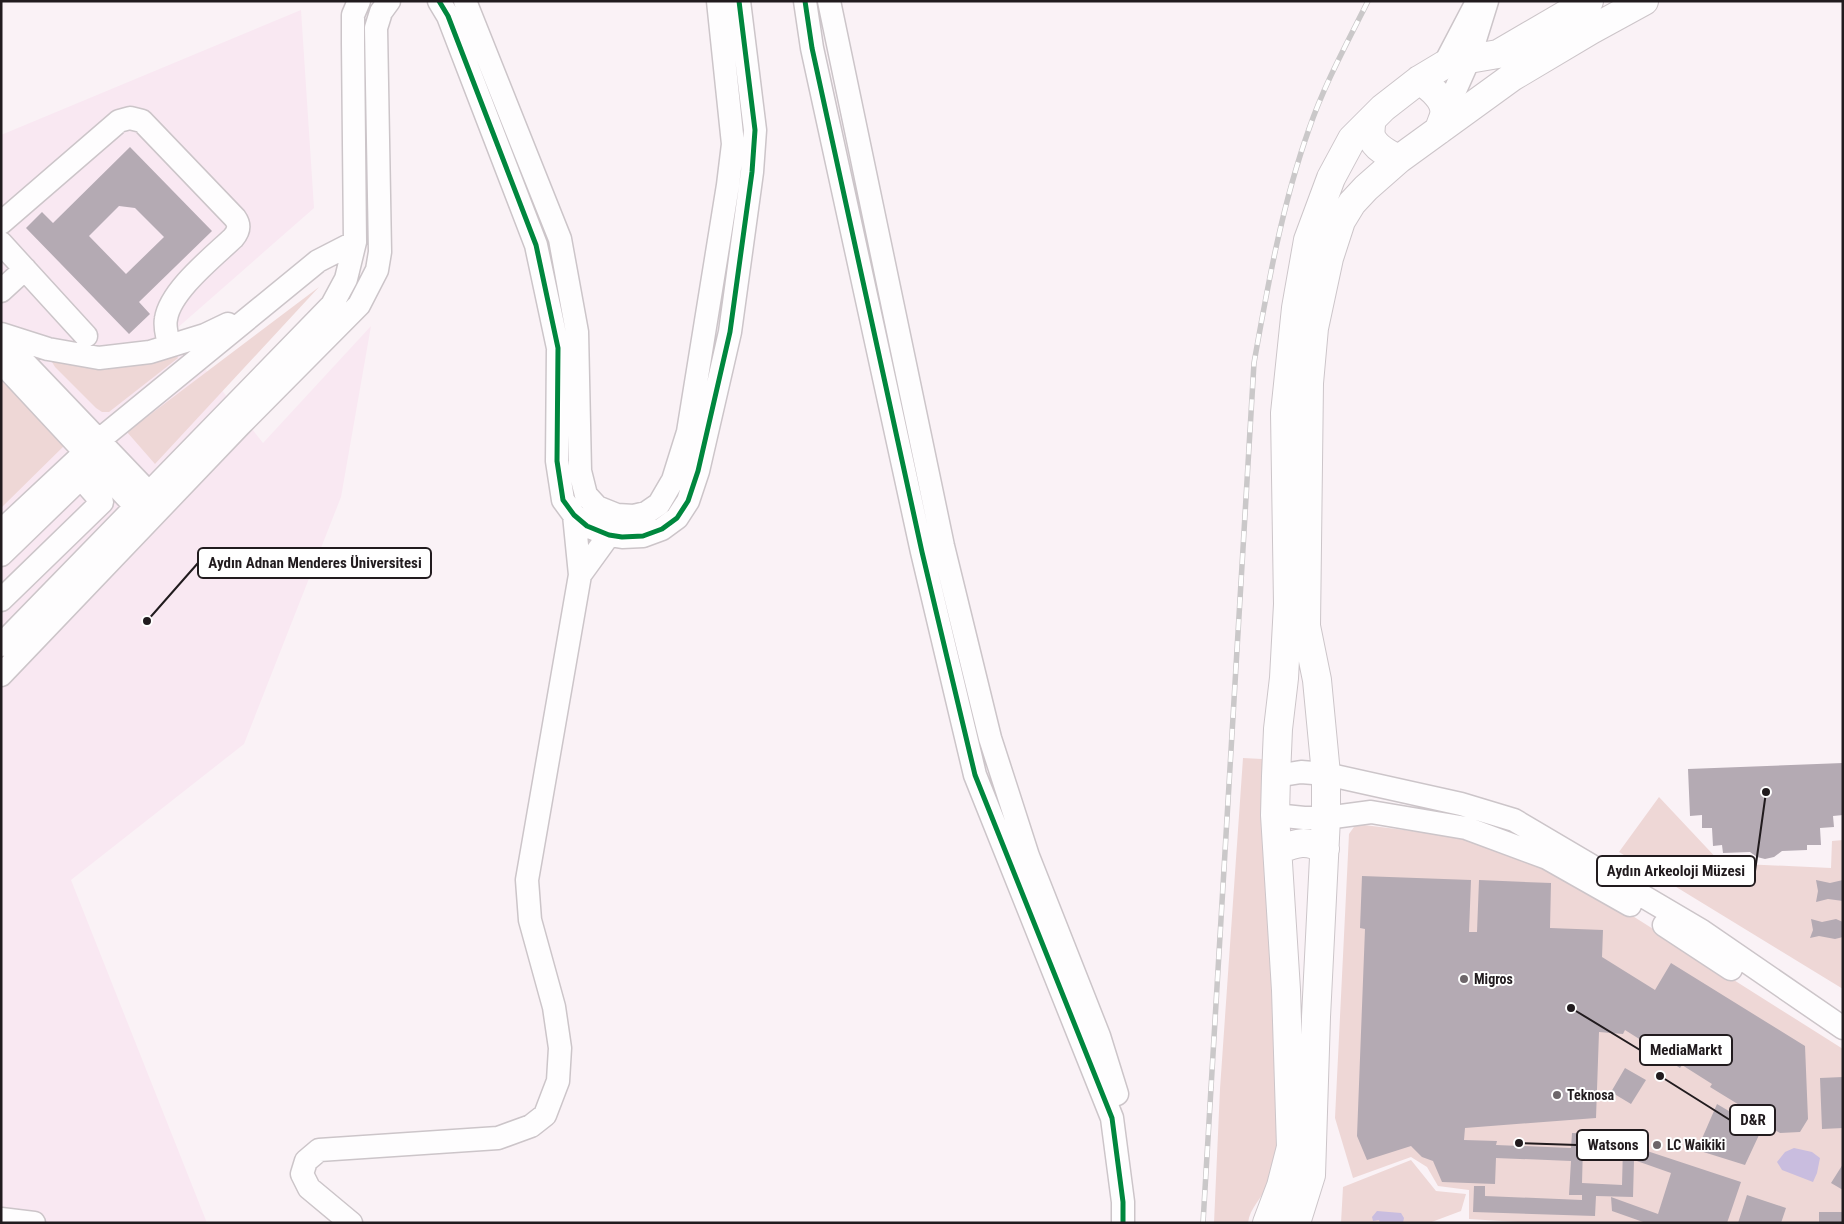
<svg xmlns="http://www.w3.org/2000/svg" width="1844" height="1224" font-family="'Roboto Condensed',sans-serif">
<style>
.built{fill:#f9e8f2}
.green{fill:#eed7d6}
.water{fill:#c9bddf}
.building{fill:#b4aab3;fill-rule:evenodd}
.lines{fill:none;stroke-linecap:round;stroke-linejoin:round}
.minor-casing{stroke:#ccc5c9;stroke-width:25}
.major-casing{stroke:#ccc5c9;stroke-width:30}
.minor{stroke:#fefdfe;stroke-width:22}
.major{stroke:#fefdfe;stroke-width:28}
.rail-casing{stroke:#cac8c9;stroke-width:5.5}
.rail{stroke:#fff;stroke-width:4;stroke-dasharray:11;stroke-linecap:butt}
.cycleway-casing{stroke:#fff;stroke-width:8}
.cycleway{stroke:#00873e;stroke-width:5}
.poi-dot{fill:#6d666a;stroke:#fff;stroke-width:2}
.labels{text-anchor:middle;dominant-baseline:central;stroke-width:4;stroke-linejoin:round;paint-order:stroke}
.poi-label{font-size:14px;font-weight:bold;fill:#211b1e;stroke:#fff;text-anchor:start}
.leader{fill:none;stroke:#211b1e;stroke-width:2}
.callout-dot{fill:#211b1e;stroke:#fff;stroke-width:2}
.callout{fill:#fff;stroke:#211b1e;stroke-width:2}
.callout-label{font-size:15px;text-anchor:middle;font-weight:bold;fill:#211b1e}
</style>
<rect width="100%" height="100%" fill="#faf2f6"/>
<path class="built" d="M301 10 314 208 175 330 263 443 371 326 341 497 244 744 71 880 207 1223H1V135Z"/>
<path class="green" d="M319 287 155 464 127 432Z
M177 356 178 358 109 412H102L96 408 55 367 52 362 57 358 152 362Z
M1 368 69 441 1 508Z
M1243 758 1262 759 1277 1120C1277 1142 1276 1164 1267 1185 1262 1199 1250 1207 1248 1223H1214L1220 1089Z
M1659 797 1721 863 1831 868 1832 841 1843 840V989L1619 852Z
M1356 824 1485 840 1620 908 1843 1049V1223H1532L1469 1219V1190L1438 1186 1427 1167 1411 1157 1353 1178 1335 1118 1349 834Z
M1411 1160 1436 1191 1466 1194 1461 1211 1429 1223H1341L1343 1187Z"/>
<path class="water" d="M1794 1148 1812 1152 1820 1158 1817 1173 1813 1182 1782 1170 1777 1162 1785 1152Z
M1377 1211 1401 1213 1404 1218 1403 1223H1380L1379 1220 1373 1221 1372 1217Z"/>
<path class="building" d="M130 147 212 231 139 302 150 314 129 334 26 228 42 212 53 223ZM119 206 135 208 164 237 126 274 89 236Z
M1843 763V815L1833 816 1834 827 1820 828 1821 845H1807V850L1782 851 1774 857 1765 859 1757 857 1750 852 1723 853 1722 845 1713 846 1712 828H1702V815L1690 816 1688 769Z
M1362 876 1471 880 1469 932H1477L1479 880 1551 883 1550 928 1603 930 1602 957 1655 990 1671 963 1805 1046 1808 1119 1800 1132 1780 1133 1766 1125 1767 1122 1710 1087 1712 1084 1682 1065 1680 1068 1661 1056 1663 1054 1625 1030 1623 1034 1599 1032 1596 1118 1465 1128 1464 1140 1497 1141 1496 1145 1571 1148 1572 1133 1636 1135 1635 1147 1741 1182 1727 1223H1646L1612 1211 1611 1197 1658 1214 1671 1173 1634 1160 1633 1197 1596 1196 1595 1216 1473 1212 1474 1186H1485V1196L1582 1200V1195H1569L1571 1161 1496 1158 1495 1184 1442 1182 1433 1161 1422 1157 1411 1146 1367 1160 1357 1136 1365 929 1360 928ZM1583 1145 1623 1147 1622 1185 1582 1183Z
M1816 880 1830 883 1843 880V901L1828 899 1816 902 1818 891Z
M1811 919 1822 922 1836 919 1843 922V937L1835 939 1819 936 1810 938 1813 930Z
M1625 1068 1646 1080 1631 1104 1611 1092Z
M1843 1077V1128L1822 1129 1820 1078Z
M1717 1104 1739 1117 1736 1121 1759 1135 1745 1165 1697 1150Z
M1843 1164V1190L1831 1183Z
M1747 1195 1786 1208 1781 1223H1738Z
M1819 1212H1843V1223H1819Z"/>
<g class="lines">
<g class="minor-casing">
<path id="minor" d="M439 1 448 16 536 245 558 348 557 461 563 500 574 515 587 526 609 535 622 537 643 536 662 529 677 518 688 501 698 471 730 332 752 172 755 130 739 1
M465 1 560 239 577 332 580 471 586 495 597 507 617 515 634 516 646 513 659 504 673 480 688 432 728 185 733 144 718 1
M805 1 812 48 922 552 975 775 1112 1118 1123 1202V1223
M829 1 943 546 990 738 1028 856 1099 1036 1117 1094
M1444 65 1477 2
M1445 113 1469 59 1487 1
M1 223 119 121 130 118 142 121 235 218C240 225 239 231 233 238 213 257 170 291 166 319 164 328 168 337 169 346
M1 243 86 336
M1 291 25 269
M1 334 48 349 99 358 150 352 205 335 228 324
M1 338 149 493 154 507
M1 362 136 507 150 511
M98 441 318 261 355 242
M1 531 79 458
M1 555 92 467
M580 575 609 535
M1 600 102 502 81 478
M1 645 332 305 346 279 355 242 353 43V15L359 1
M1 675 239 426 359 305 377 270 380 252 376 28 381 12 389 1
M1276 776 1301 772 1326 774 1461 804 1514 820 1702 931 1843 1028
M1275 815 1304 818H1326L1371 812 1466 828 1547 858 1630 905
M1664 925 1731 969
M1 1219 34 1223
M351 1223 309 1188 302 1174 306 1161 319 1150 498 1138 531 1126 545 1115 558 1081 560 1048 554 1007 530 920 527 880 580 575 574 515"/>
</g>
<g class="major-casing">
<path id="major" d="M1419 80C1430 87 1447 100 1444 115 1443 120 1440 125 1439 130
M1372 119C1371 124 1370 131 1371 136 1375 148 1388 154 1399 159
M1279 850C1298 842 1306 840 1325 849
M1267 1223 1281 1186 1291 1147 1286 990 1275 815 1276 776 1278 729 1284 678 1288 604 1285 413 1296 308 1308 240 1331 178 1352 139 1383 108 1419 80 1444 65 1463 60 1498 54 1589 1
M1296 1223 1311 1175 1316 1017 1326 818V774L1317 680 1306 626 1309 383 1314 328 1329 258 1341 221 1352 203 1366 188 1399 159 1512 77 1591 30 1644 1"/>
</g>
<use href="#minor" class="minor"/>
<use href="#major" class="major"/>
<g class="rail-casing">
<path id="rail" d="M1203 1223 1254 363C1268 284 1282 205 1309 129 1324 85 1347 43 1368 1"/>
</g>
<use href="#rail" class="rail"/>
<g class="cycleway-casing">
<path id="cycleway" d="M439 1 448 16 536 245 558 348 557 461 563 500 574 515 587 526 609 535 622 537 643 536 662 529 677 518 688 501 698 471 730 332 752 172 755 130 739 1
M805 1 812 48 922 552 975 775 1112 1118 1123 1202V1223"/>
</g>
<use href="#cycleway" class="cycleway"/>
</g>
<g class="poi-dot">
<circle cx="1464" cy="979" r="5"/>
<circle cx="1557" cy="1095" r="5"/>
<circle cx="1657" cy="1145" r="5"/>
</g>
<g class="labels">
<g class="poi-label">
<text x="1474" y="979">Migros</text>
<text x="1567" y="1095">Teknosa</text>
<text x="1667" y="1145">LC Waikiki</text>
</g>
</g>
<path class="leader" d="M147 621L198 563M1766 792L1755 871M1571 1008L1640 1050M1660 1076L1730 1120M1519 1143L1577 1145"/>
<g class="callout-dot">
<circle cx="147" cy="621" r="5"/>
<circle cx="1766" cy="792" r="5"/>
<circle cx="1571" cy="1008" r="5"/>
<circle cx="1660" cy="1076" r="5"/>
<circle cx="1519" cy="1143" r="5"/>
</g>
<g class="callout">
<rect x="198" y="548" width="233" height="30" rx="5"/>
<rect x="1597" y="856" width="158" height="30" rx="5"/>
<rect x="1640" y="1035" width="92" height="30" rx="5"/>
<rect x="1730" y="1105" width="45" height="30" rx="5"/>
<rect x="1577" y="1130" width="71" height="30" rx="5"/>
</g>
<g class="callout-label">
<text x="315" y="568">Aydın Adnan Menderes Üniversitesi</text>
<text x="1676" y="876">Aydın Arkeoloji Müzesi</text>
<text x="1686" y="1055">MediaMarkt</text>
<text x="1753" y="1125">D&amp;R</text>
<text x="1613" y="1150">Watsons</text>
</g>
<rect width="1844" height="1224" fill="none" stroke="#211b1e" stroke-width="5"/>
</svg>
